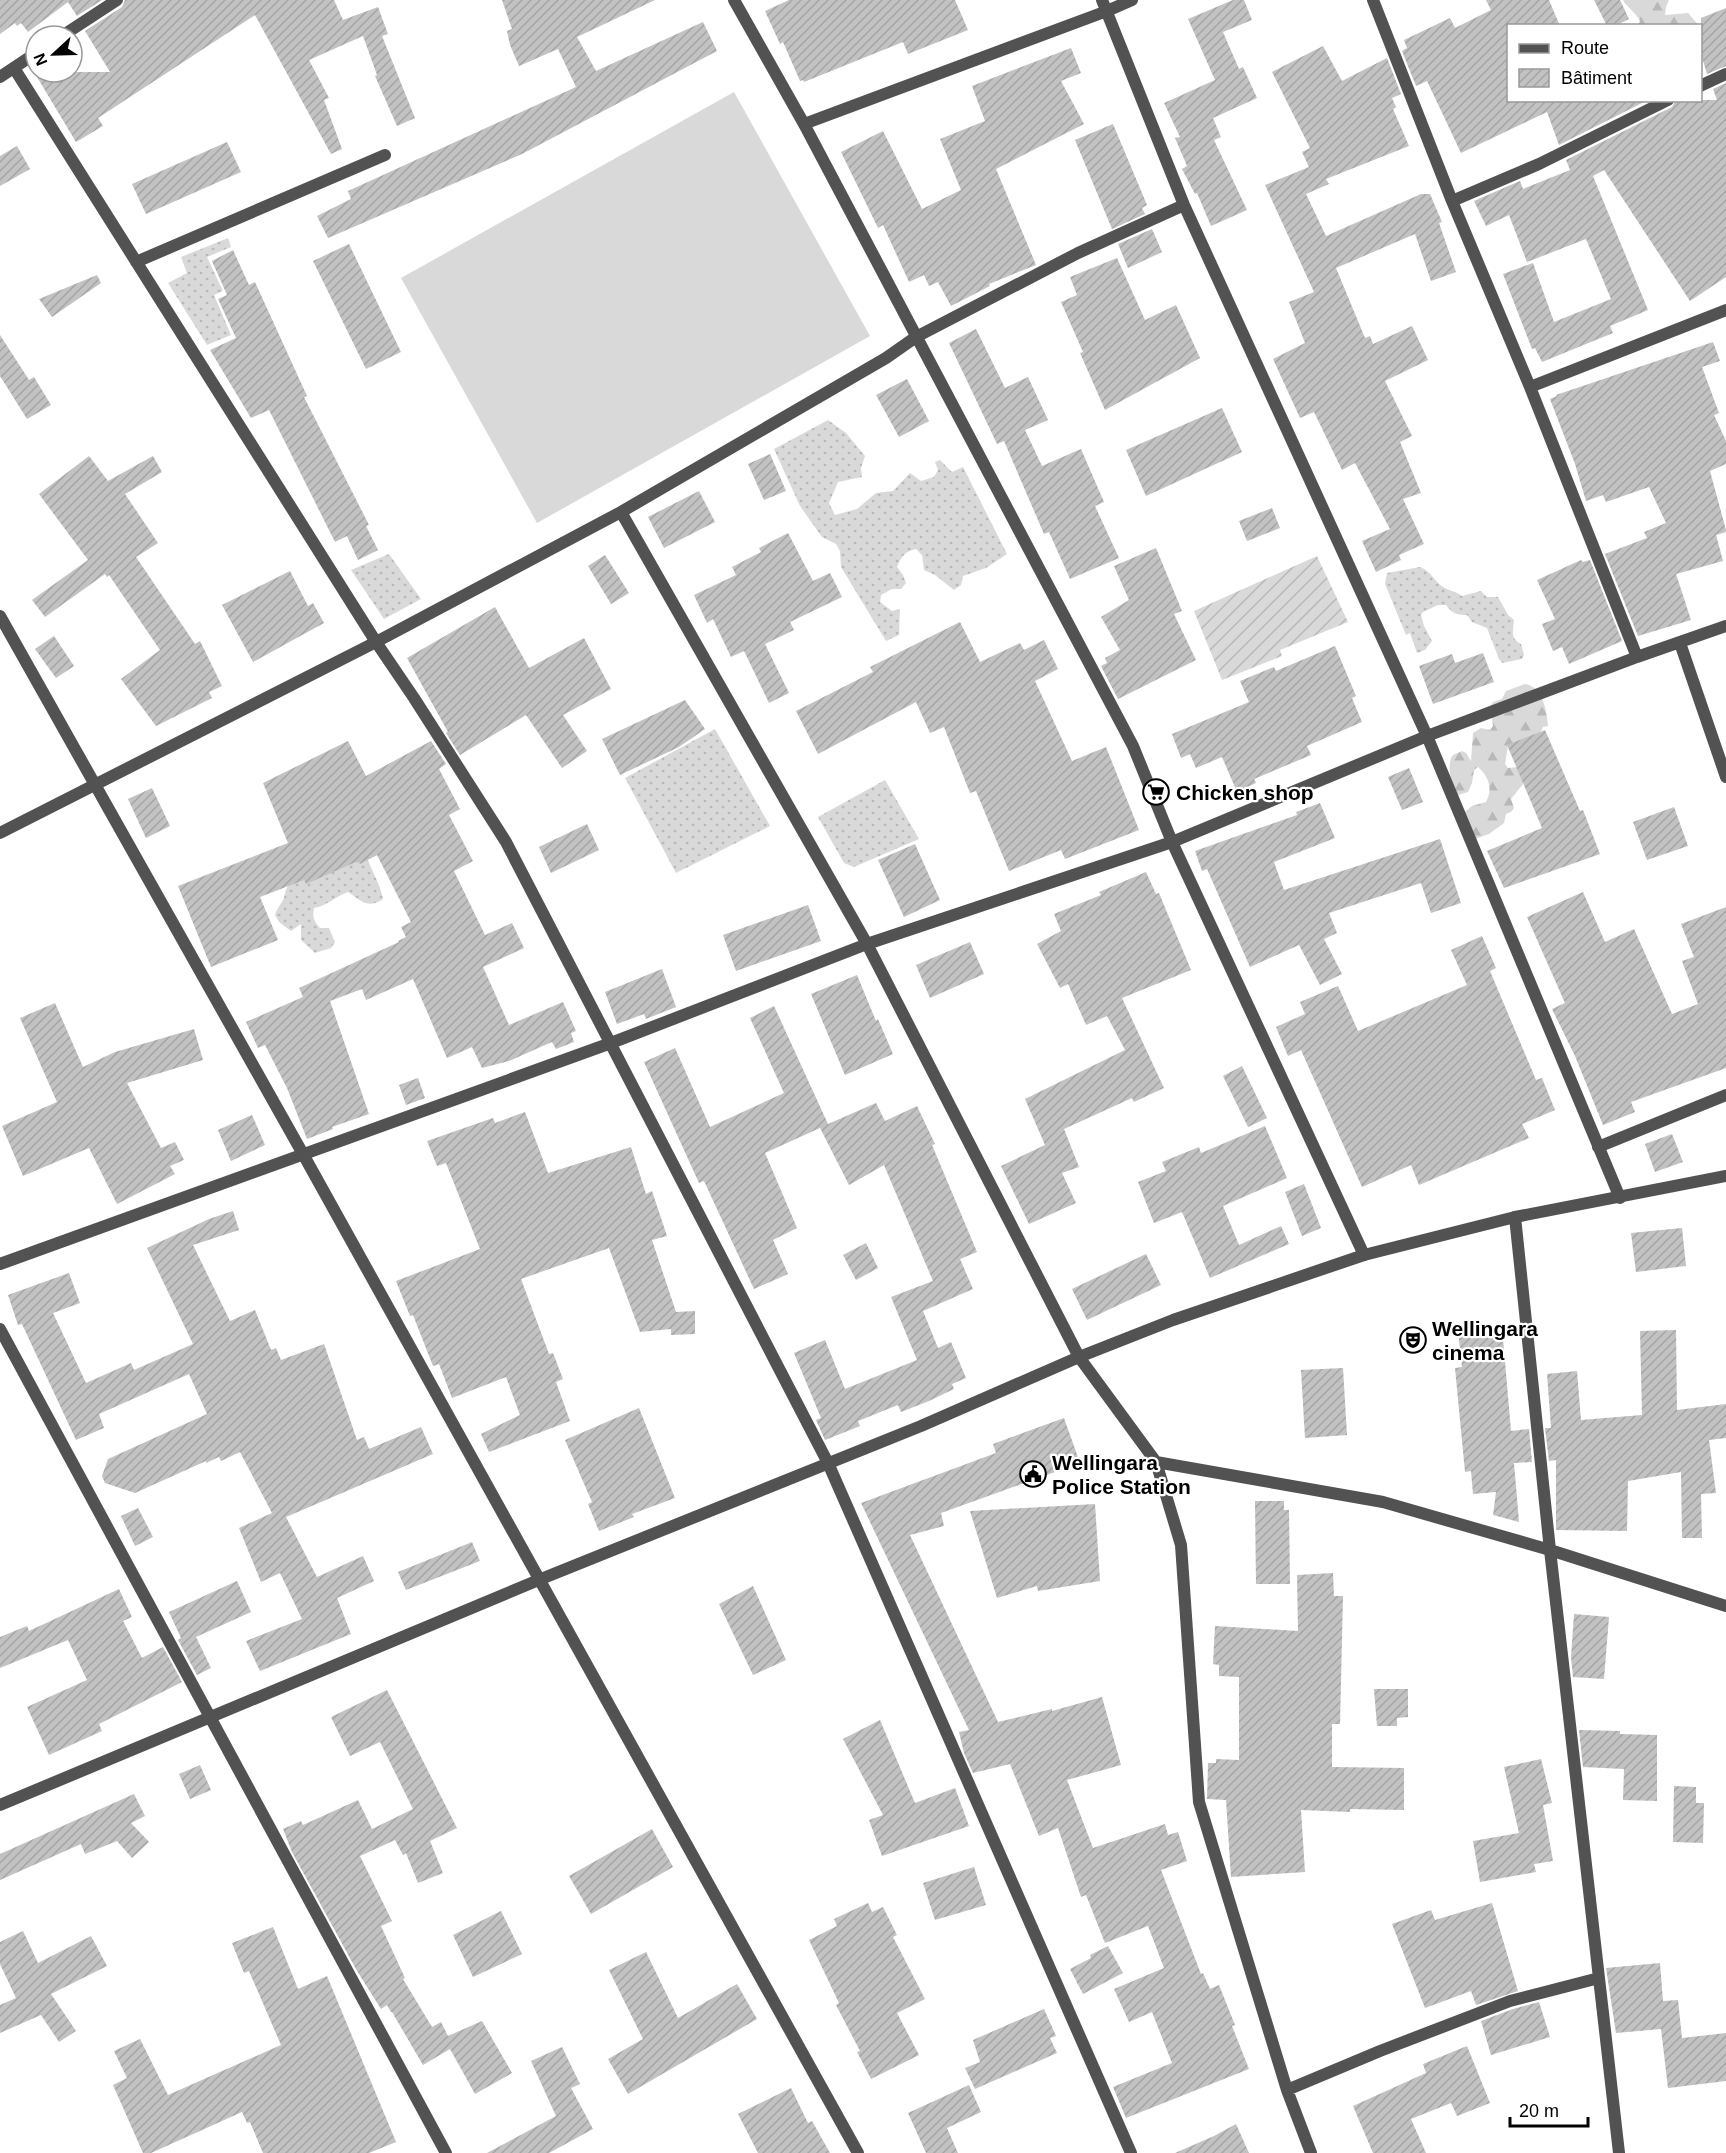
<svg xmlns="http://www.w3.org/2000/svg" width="1726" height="2153" font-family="Helvetica,sans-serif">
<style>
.grass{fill:url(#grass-dots)}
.forest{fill:url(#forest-firs)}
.garden{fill:url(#garden-furrows)}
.pitch{fill:#d9d9d9}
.building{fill:url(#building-hatch)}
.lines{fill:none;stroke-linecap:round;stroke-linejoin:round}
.minor{stroke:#525252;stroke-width:12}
.tertiary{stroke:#525252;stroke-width:12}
.labels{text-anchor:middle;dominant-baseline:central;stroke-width:4.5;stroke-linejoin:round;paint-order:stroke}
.poi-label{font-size:21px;font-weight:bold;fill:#000;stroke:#fff;text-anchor:start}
</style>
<defs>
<pattern id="grass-dots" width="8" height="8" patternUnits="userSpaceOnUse" patternTransform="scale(1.5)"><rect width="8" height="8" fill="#d9d9d9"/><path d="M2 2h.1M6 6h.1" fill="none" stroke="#b8b8b8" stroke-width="1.8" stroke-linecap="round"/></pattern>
<pattern id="forest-firs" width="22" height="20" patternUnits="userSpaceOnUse" patternTransform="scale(1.5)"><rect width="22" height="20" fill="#d9d9d9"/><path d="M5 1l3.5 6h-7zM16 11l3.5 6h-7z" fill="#b8b8b8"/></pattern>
<pattern id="garden-furrows" width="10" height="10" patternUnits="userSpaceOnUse" patternTransform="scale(1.5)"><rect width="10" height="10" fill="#d9d9d9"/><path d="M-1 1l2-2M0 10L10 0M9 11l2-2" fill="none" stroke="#b8b8b8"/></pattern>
<pattern id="building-hatch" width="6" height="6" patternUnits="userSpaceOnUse" patternTransform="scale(1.5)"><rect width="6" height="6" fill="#c2c2c2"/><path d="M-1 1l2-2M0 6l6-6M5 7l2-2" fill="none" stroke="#a5a5a5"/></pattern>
</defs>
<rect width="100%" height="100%" fill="#fff"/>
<path class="grass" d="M228 238 231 247 207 257 223 291 214 295 231 335 207 345 168 283 187 273 181 257Z
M828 420 846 433 865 456 861 468 862 477 838 482 829 503 835 515 857 509 876 493 893 491 910 473 921 481 934 477 938 470 935 462 940 460 952 472 963 467 1007 554 986 568 963 576 961 585 954 590 935 575 924 570 922 555 916 549C905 551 901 557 897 567L903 575 906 583 901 589H892L881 595 880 602 892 611 900 609 899 635 886 641 841 567 840 551 836 544 822 537 800 506 774 449Z
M389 554 421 599 384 619 351 570Z
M1420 567C1431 571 1434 581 1443 587 1449 591 1456 591 1462 596L1481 591 1487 597H1498L1508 615 1514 620C1513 632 1510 638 1521 644L1524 655 1522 659 1502 663 1499 659 1487 628 1472 622 1467 615C1456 615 1452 613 1446 605H1438L1423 612 1421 615 1424 626 1432 641 1425 650 1417 653 1410 633 1406 635 1385 584 1387 573Z
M715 729 770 826 676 873 625 778Z
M885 780 919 839 854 867 844 863 818 817Z
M366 855C371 870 380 883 383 899 367 910 361 900 348 892 336 896 327 906 314 908 312 917 314 921 320 928H329L335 942 331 948 315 953 301 940V924L291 931 279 922 275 915C277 908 282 903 284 898 285 892 286 889 289 884Z"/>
<path class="forest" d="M1623 0H1669L1666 7 1665 15 1688 13 1702 29 1701 32 1700 26 1638 25 1640 21C1637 14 1627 7 1623 0Z
M1525 684C1543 687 1547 711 1548 726L1543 727 1539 735 1508 746 1505 764 1508 768 1518 767 1524 774 1523 784 1511 799 1514 808 1511 812 1506 814 1504 823 1489 834 1475 839 1465 812 1472 806 1486 802C1493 789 1489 777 1478 767L1474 770 1472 783 1468 792 1458 795C1451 789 1446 762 1453 755 1453 755 1462 751 1462 751L1466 753 1471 761 1473 733 1481 728 1490 730 1493 726 1490 706 1493 702 1502 699 1506 691Z"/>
<path class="garden" d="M1317 556 1348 622 1280 650 1282 656 1222 680 1194 611Z"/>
<path class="pitch" d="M734 92 870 336 537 523 401 278Z"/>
<path class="building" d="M0 0H102L77 16 68 2 28 32 21 23 17 26 15 23 0 34Z
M125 0H334L343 20 378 7 388 34 382 36 415 118 397 126 375 76 377 75 363 36 309 60 329 98 324 100 342 149 331 154 255 15 98 118 103 126 76 142 34 72H110L85 31 122 7Z
M502 0H655L577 37 596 71 703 22 717 51 522 154 328 238 317 216 351 199 348 191 576 87 558 49 519 66 510 45 507 31 512 29Z
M789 0H955L968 30 908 54 903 42 804 82 803 80 800 81 783 42 780 44 765 11Z
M1233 0H1244L1252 20 1223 32 1239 69 1243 67 1257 98 1213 118 1221 137 1214 140 1247 210 1211 226 1197 193 1195 194 1182 169 1187 166 1175 138 1180 137 1164 103 1215 80 1188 19Z
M1486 0H1549L1560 26H1509V100H1648L1559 145 1547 112 1461 153 1427 81 1416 86 1402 51 1407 48 1404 40 1450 18 1455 28 1491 10Z
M1594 0H1620L1629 19 1615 26H1607Z
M1726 8V66L1707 74 1701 54V18Z
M1323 46 1342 81 1387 58 1401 94 1392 98 1396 107 1393 109 1409 146 1326 179 1329 184 1306 194 1326 236 1421 194H1430L1442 222 1439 223 1456 272 1431 281 1415 234 1336 268 1365 338 1370 336 1373 344 1412 326 1428 360 1385 381 1412 436 1400 442 1421 493 1403 499 1424 544 1399 555 1401 560 1376 572 1362 541 1390 529 1355 463 1342 470 1314 412 1300 418 1273 359 1305 343 1289 302 1314 292 1265 185 1309 167 1302 152 1310 148 1272 72Z
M1071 48 1081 73 1061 81 1084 124 996 169 1036 265 989 284 990 286 951 306 938 282 929 286 924 275 909 282 883 225 878 228 841 152 883 131 922 209 961 190 940 139 985 121 972 86Z
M1726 83V277L1690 301 1604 170 1593 176 1648 310 1610 326 1613 333 1542 362 1535 348 1532 349 1503 274 1533 263 1554 322 1611 299 1586 239 1527 262 1509 215 1486 226 1474 201 1520 181 1523 189 1570 170 1566 160 1672 107 1676 100H1717L1713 89Z
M1113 124 1147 205 1142 208 1145 214 1112 229 1075 140Z
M227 142 241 172 146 214 132 184Z
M17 146 30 169 0 186V156Z
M1152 229 1162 252 1128 268 1118 244Z
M349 244 401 352 366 369 313 261Z
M233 250 249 285 255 282 307 396 304 397 369 525 366 526 378 550 358 560 347 536 335 542 269 410 251 418 210 350 236 338 218 299 227 295 212 261Z
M1117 258 1145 320 1176 305 1200 358 1105 410 1080 353 1083 352 1061 302 1077 295 1070 277Z
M97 275 101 283 52 317 39 299Z
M976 329 1005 388 1028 377 1048 420 1025 430 1042 466 1081 449 1104 502 1095 506 1119 558 1070 579 1049 532 1044 534 1004 441 997 444 949 343Z
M0 335 29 380 34 377 51 405 27 419 0 376Z
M1713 342 1720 361 1702 367 1719 413 1714 415 1726 441V464L1710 471 1726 530V532L1716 535 1723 561 1676 574 1691 620 1638 636 1605 554 1647 538 1644 532 1666 523 1649 487 1606 502 1603 495 1586 501 1575 464 1550 399 1557 396 1556 395Z
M907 379 929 421 899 437 876 395Z
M1222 408 1242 452 1146 496 1126 450Z
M770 454 786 491 764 500 748 464Z
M89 456 108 481 153 456 162 472 125 494 158 543 136 557 195 644 200 641 222 686 209 692 212 698 156 726 121 679 160 650 109 575 107 577 105 574 45 617 32 600 88 560 39 494Z
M699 491 715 522 664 548 648 517Z
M1272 508 1280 528 1247 541 1239 521Z
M788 533 813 581 830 573 842 597 790 622 794 630 765 644 789 693 769 703 744 651 731 657 713 619 707 623 694 595 736 575 732 567 761 552 759 548Z
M1156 548 1182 611 1174 614 1196 660 1118 699 1101 666 1107 663 1105 658 1120 650 1101 617 1129 600 1114 566Z
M605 555 629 593 611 604 588 566Z
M1581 560 1583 562 1590 560 1622 641 1569 664 1562 647 1553 651 1542 624 1555 619 1537 580Z
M290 571 308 606 313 603 324 623 253 662 222 605Z
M495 607 529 668 584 638 611 689 563 715 587 751 562 768 526 715 460 755 446 733 448 732 407 658Z
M960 622 980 662 1020 643 1024 650 1044 640 1058 669 1035 681 1072 761 1106 747 1139 830 1065 859 1061 850 1009 871 976 791 970 793 944 727 930 733 916 702 818 754 796 711 873 672 870 667Z
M54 636 74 666 56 678 35 649Z
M1335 646 1356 696 1352 698 1362 722 1307 746 1311 755 1254 779 1256 783 1237 792 1222 757 1196 768 1190 754 1181 758 1172 734 1249 702 1240 681 1274 667 1276 671Z
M1483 653 1494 682 1433 704 1419 666 1452 654 1455 663Z
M685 700 705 729 679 747 620 775 602 739Z
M1545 730 1580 811 1583 810 1600 854 1504 888 1487 851 1542 828 1507 745Z
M348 741 366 776 431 741 446 764 439 769 460 809 449 815 473 861 454 871 485 935 512 923 524 948 483 967 509 1025 563 1002 576 1031 571 1033 574 1042 556 1049 552 1042 509 1061 482 1068 472 1047 447 1058 413 979 366 1000 362 989 330 1001 369 1114 332 1127 333 1129 307 1139 287 1088 265 1045 258 1048 246 1022 303 997 299 988 399 942 398 941 406 937 401 927 411 922 377 855 360 864 358 861 306 884 304 880 260 897 278 940 211 967 178 886 288 843 263 783Z
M1409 768 1423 802 1402 810 1388 777Z
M152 788 170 826 146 838 128 799Z
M1320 803 1335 838 1274 862 1284 890 1440 839 1461 903 1431 913 1421 883 1329 913 1337 933 1324 939 1342 974 1320 985 1299 945 1250 967 1207 869 1202 871 1195 851 1297 815 1296 812Z
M1674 807 1688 846 1647 860 1633 822Z
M587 824 599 850 551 873 539 847Z
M915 844 940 900 904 917 878 860Z
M1146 872 1156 894 1159 893 1191 970 1122 998 1164 1088 1134 1102 1132 1098 1064 1129 1079 1167 1062 1173 1076 1203 1029 1224 1001 1166 1045 1145 1025 1099 1125 1050 1107 1016 1086 1025 1068 984 1060 988 1037 944 1061 931 1054 914 1101 895 1099 892Z
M1583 892 1605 942 1634 929 1672 1014 1698 1004 1682 961 1694 957 1681 924 1726 907V1068L1631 1102 1635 1112 1603 1125 1575 1056 1552 1009 1565 1003 1527 917Z
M808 905 821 941 736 971 723 935Z
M1482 936 1496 968 1490 971 1536 1080 1542 1078 1555 1110 1522 1124 1529 1138 1419 1185 1411 1165 1362 1187 1301 1050 1288 1056 1276 1027 1305 1014 1300 1002 1338 986 1358 1031 1467 985 1451 950Z
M970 942 984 974 930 998 916 965Z
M662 969 676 1007 646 1019 644 1014 617 1024 605 992Z
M857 975 876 1021 878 1019 893 1054 845 1075 811 994Z
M55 1003 83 1067 115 1052 194 1029 203 1060 127 1083 161 1148 175 1142 184 1160 170 1166 175 1174 117 1204 89 1148 23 1176 2 1126 57 1102 20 1018Z
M774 1006 828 1124 876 1103 885 1121 917 1106 935 1144 932 1145 977 1252 960 1259 973 1289 923 1311 938 1348 951 1342 966 1378 952 1384 954 1389 929 1401 901 1412 898 1405 858 1421 860 1426 825 1440 816 1420 821 1418 794 1353 825 1340 845 1389 917 1360 891 1297 933 1281 884 1165 849 1185 820 1128 765 1153 797 1228 773 1240 788 1274 754 1289 704 1181 699 1183 644 1062 675 1048 710 1127 784 1093 750 1018Z
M1242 1066 1267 1118 1248 1127 1223 1076Z
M418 1078 425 1098 406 1105 399 1085Z
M525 1112 548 1173 631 1147 646 1194 652 1191 667 1236 652 1240 676 1312 695 1311V1334L671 1335V1329L640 1332 609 1248 521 1279 549 1354 553 1353 563 1379 556 1382 570 1421 489 1452 481 1434 520 1415 506 1377 452 1398 439 1364 433 1366 413 1315 410 1316 396 1281 480 1249 446 1163 437 1166 427 1141 493 1118 495 1123Z
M252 1115 265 1145 231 1161 218 1130Z
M1265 1126 1287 1178 1223 1206 1239 1245 1281 1226 1289 1244 1210 1278 1182 1212 1154 1223 1138 1182 1166 1171 1162 1162 1199 1147 1201 1153Z
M1672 1134 1683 1162 1655 1172 1645 1144Z
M1304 1184 1321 1228 1302 1236 1285 1192Z
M233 1211 239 1230 193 1245 230 1321 255 1310 271 1350 276 1348 281 1360 324 1344 357 1440 364 1437 369 1449 421 1427 433 1454 286 1517 317 1577 363 1556 374 1581 337 1598 351 1634 260 1671 246 1641 302 1619 280 1573 261 1582 239 1528 272 1513 240 1452 221 1461 219 1457 206 1463V1461L135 1493 105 1483 102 1476 108 1459 207 1414 189 1374 99 1414 104 1428 76 1440 22 1324 18 1325 8 1295 69 1273 80 1303 53 1313 86 1383 131 1363 134 1370 193 1344 147 1248 209 1219Z
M1682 1228 1686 1266 1636 1272 1631 1233Z
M866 1243 878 1268 856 1280 843 1255Z
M1146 1254 1161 1285 1087 1320 1072 1289Z
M1502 1327 1511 1431 1529 1429 1532 1462 1514 1463 1519 1522 1493 1515 1496 1492 1473 1494 1471 1471 1465 1472 1455 1368 1462 1367 1458 1331Z
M1676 1330 1677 1410 1726 1404V1438L1709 1440 1716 1493 1701 1494 1702 1538H1682L1681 1472 1628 1481 1627 1531 1556 1530V1460L1549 1461 1545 1428H1551L1547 1374 1577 1371 1581 1420 1642 1415 1640 1331Z
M1343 1368 1347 1435 1305 1438 1301 1370Z
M639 1408 675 1498 632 1514 634 1517 599 1531 588 1504 592 1502 565 1440Z
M1064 1418 1080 1463 941 1513 944 1526 910 1535 998 1722 1052 1709V1711L1102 1697 1121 1765 1067 1780 1093 1848 1165 1824 1168 1835 1178 1832 1187 1861 1161 1870 1201 1974 1203 1973 1210 1989 1219 1985 1235 2025 1232 2026 1249 2069 1126 2118 1113 2087 1172 2063 1152 2012 1129 2022 1114 1989 1164 1968 1148 1926 1105 1943 1086 1895 1081 1897 1058 1828 1039 1836 1010 1764 973 1773 964 1753 959 1732 969 1730 861 1503 996 1453 993 1444Z
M1255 1501H1284V1510H1289L1290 1584H1256Z
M1095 1504 1100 1581 1038 1591 1037 1586 997 1598 970 1511Z
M138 1508 153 1537 135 1546 121 1516Z
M472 1542 480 1561 406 1590 398 1572Z
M1333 1573 1334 1596H1343L1340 1724H1332V1767L1404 1768V1810L1350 1809V1812L1301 1810 1305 1872 1231 1877 1226 1800 1207 1799 1208 1763H1216V1759L1239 1760V1677L1219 1676V1665L1213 1664 1215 1626 1298 1631 1297 1575Z
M237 1581 251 1612 196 1637 211 1668 197 1675 178 1640 181 1638 169 1612Z
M753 1586 786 1660 753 1675 719 1604Z
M119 1589 132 1617 123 1621 142 1658 163 1647 182 1682 99 1724 102 1731 49 1755 27 1707 87 1680 68 1640 0 1668V1637L27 1626 29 1631Z
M1574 1614 1609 1617 1604 1679 1573 1677 1571 1657Z
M1374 1689H1408V1717L1397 1718V1726H1377Z
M387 1690 457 1828 430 1841 443 1873 418 1883 406 1853 403 1855 395 1840 360 1856 392 1921 381 1926 405 1978 403 1979 432 2027 441 2022 448 2036 482 2021 512 2073 475 2094 450 2049 423 2065 392 2012H391L387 2005 381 2009 357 1971 292 1852 283 1829 301 1821 303 1825 358 1800 372 1829 413 1809 380 1742 350 1756 331 1717Z
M880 1720 915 1803 955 1788 969 1826 882 1856 869 1820 883 1815 843 1739Z
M1579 1730 1620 1731V1734L1657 1735V1801L1623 1800 1624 1769 1583 1767Z
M1541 1759 1552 1803 1543 1805 1553 1861 1534 1864 1536 1872 1480 1882 1473 1841 1519 1833 1504 1767Z
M200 1765 211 1790 190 1799 179 1774Z
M1674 1786 1696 1787V1803H1704L1703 1843 1673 1842Z
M134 1794 145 1816 131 1823 149 1842 132 1858 117 1841 85 1854 81 1844 0 1880V1854Z
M652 1829 673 1867 591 1914 569 1876Z
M974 1867 986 1905 935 1920 923 1883Z
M868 1903 872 1912 883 1907 897 1935 893 1937 925 1999 897 2013 919 2055 871 2079 857 2052 860 2051 836 2005 839 2003 809 1940 837 1926 834 1919Z
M1492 1903 1518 1991 1476 2005 1471 1991 1425 2008 1392 1924 1431 1910 1435 1920Z
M501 1911 522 1954 473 1977 453 1935Z
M273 1927 298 1989 327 1976 396 2142 369 2153H263L250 2122 247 2123 242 2112 151 2153H143L113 2085 127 2078 114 2051 140 2039 168 2095 281 2045 249 1971 244 1973 232 1943Z
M23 1931 38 1963 91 1936 107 1966 51 1994 76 2031 59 2042 41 2015 0 2033V2005L16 1998 0 1964V1942Z
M1108 1946 1123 1973 1083 1994 1070 1969 1091 1958 1090 1955Z
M646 1952 678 2018 737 1984 757 2019 628 2094 608 2059 643 2039 609 1970Z
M1660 1963 1663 2001 1678 2000 1682 2038 1726 2033V2081L1668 2088 1661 2029 1616 2033 1606 1968Z
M1539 2002 1550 2037 1491 2055 1481 2021 1513 2009Z
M1044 2009 1056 2036 1050 2038 1057 2053 975 2089 965 2068 980 2062 973 2040Z
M1467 2046 1490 2103 1457 2116 1451 2103 1411 2119 1426 2153H1373L1353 2106 1426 2073 1423 2064Z
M562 2047 580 2084 571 2088 593 2129 549 2153H487L556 2116 531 2061Z
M969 2085 981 2112 947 2128 958 2153H926L908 2113Z
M791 2088 808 2123 812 2121 830 2153H758L738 2114Z
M1236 2124 1249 2153H1175L1214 2136Z"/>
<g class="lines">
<path class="minor" d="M734 0 804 124 1133 746 1172 842 1364 1255
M1102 0 1184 205 1427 736 1620 1198
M1373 0 1452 201 1530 387 1637 657
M62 36 117 0
M14 68 376 642 414 698 506 842 828 1463 1131 2153
M0 77 36 53
M1700 86 1726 74
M804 124 1107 11 1132 0
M1452 201 1539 164 1668 100
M136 262 385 155
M1530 387 1726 310
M621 512 867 944 1079 1357 1156 1462 1383 1502 1550 1550 1726 1606
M0 616 303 1154 858 2153
M1680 643 1726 777
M0 833 376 642 621 512 886 358 916 337 1078 253 1184 205
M1598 1147 1726 1095
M1515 1217 1550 1550 1619 2153
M0 1264 611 1043 867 944 1172 842 1427 736 1637 657 1726 626
M0 1329 446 2153
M1156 1462 1181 1545 1199 1802 1287 2090 1311 2153
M1287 2090 1380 2051 1510 2001 1599 1978"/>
<path class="tertiary" d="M0 1805 541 1579 921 1426 1079 1357 1173 1320 1364 1255 1515 1217 1726 1176"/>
</g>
<defs>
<g id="supermarket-ring" transform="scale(1.35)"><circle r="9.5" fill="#fff" stroke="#000" stroke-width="1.5"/><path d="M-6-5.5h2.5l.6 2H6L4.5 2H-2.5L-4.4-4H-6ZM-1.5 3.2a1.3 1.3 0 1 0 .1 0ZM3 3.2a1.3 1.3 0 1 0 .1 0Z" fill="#000"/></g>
<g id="theatre-ring" transform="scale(1.35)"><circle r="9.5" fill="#fff" stroke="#000" stroke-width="1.5"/><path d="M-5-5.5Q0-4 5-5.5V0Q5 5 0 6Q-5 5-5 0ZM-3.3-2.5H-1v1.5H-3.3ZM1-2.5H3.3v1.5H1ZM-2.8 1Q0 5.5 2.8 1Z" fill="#000"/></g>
<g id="civic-ring" transform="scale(1.35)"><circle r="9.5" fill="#fff" stroke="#000" stroke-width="1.5"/><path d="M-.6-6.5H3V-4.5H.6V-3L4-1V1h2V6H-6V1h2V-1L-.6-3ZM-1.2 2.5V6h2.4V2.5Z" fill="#000"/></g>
</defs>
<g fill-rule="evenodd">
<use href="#supermarket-ring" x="1156" y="792"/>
<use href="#theatre-ring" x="1413" y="1340"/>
<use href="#civic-ring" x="1033" y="1474"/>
</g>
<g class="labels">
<g class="poi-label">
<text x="1176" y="792">Chicken shop</text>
<text x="1432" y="1328">Wellingara<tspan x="1432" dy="24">cinema</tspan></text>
<text x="1052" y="1462">Wellingara<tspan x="1052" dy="24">Police Station</tspan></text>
</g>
</g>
<rect x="1507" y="24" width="195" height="78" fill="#ffffff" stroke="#999999" stroke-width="1.5"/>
<rect x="1519" y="44" width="30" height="9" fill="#525252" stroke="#999999" stroke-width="1.5"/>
<text x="1561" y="54" font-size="18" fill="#000000">Route</text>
<rect x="1519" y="69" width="30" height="18" fill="url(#building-hatch)" stroke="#999999" stroke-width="1.5"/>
<text x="1561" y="84" font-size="18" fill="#000000">Bâtiment</text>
<g transform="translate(54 54) rotate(248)"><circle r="28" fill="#ffffff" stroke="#999999" stroke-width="1.5"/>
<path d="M0-4.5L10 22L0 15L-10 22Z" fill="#000000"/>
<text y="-9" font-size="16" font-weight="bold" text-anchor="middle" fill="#000000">N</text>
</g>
<path d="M1510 2117v9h78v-9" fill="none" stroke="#000000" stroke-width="3"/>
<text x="1519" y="2117" font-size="18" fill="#000000" stroke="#ffffff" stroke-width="4.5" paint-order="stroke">20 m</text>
</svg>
